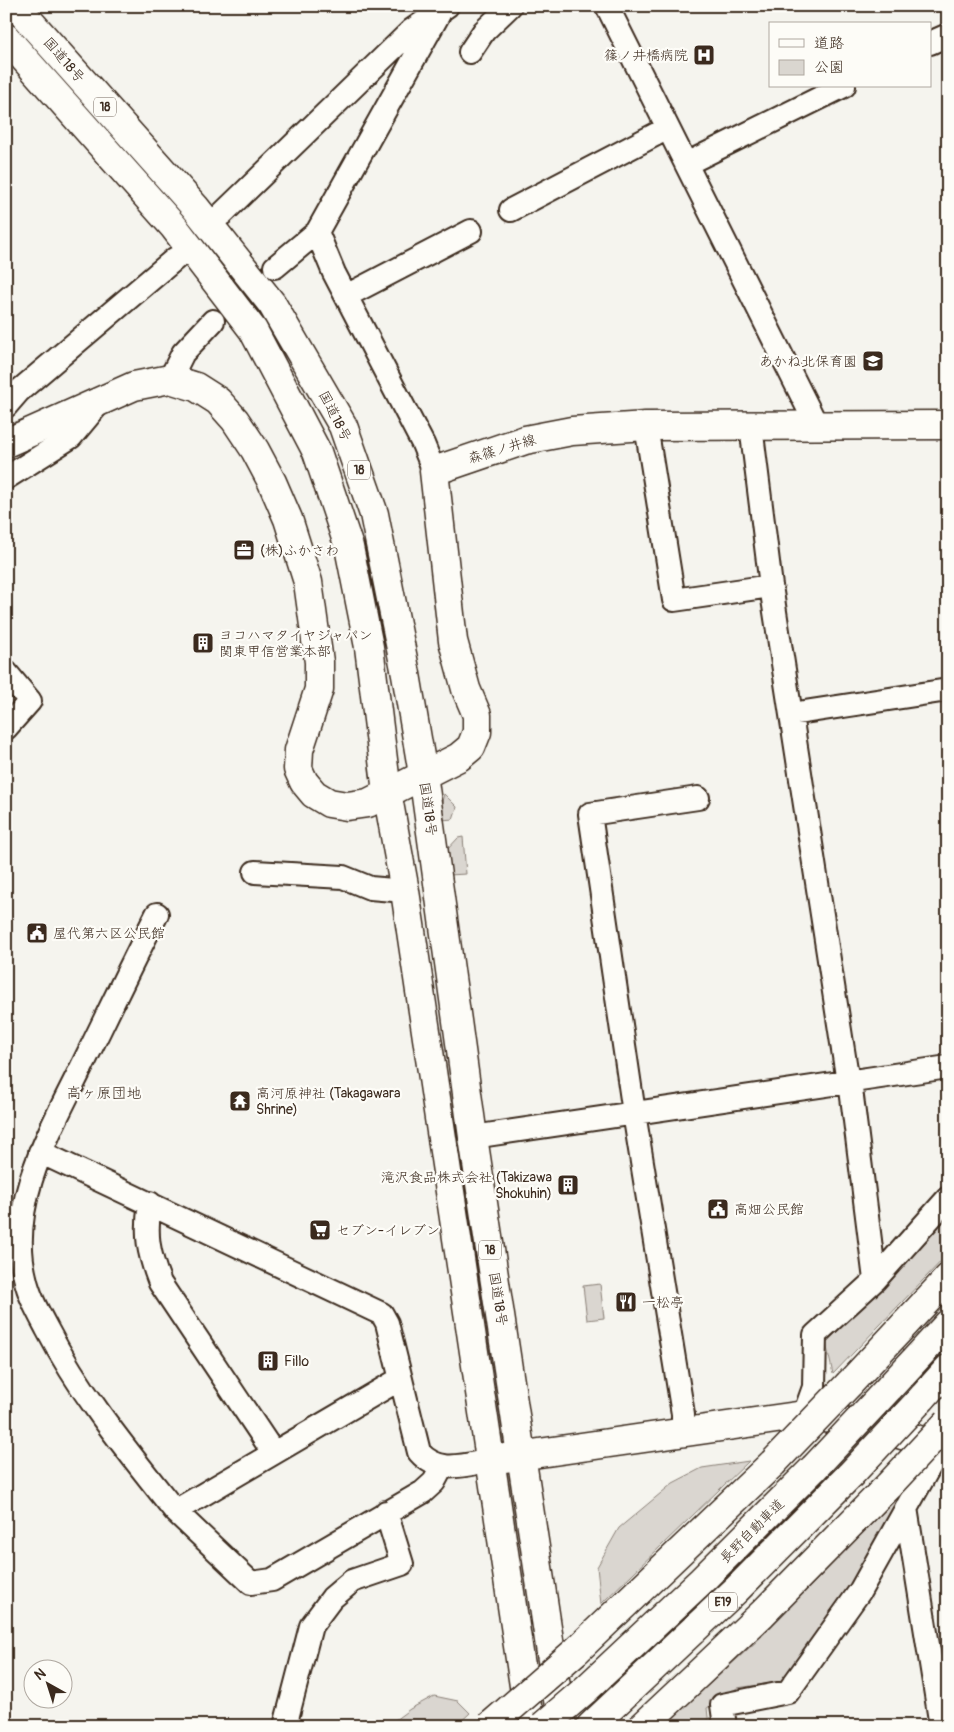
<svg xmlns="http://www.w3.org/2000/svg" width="954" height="1732" font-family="Pangolin,'Klee One',sans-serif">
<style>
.green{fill:#dad6d0;stroke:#8a8077}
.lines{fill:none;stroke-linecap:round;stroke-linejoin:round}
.street-casing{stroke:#3b2a1e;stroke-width:26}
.secondary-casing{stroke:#3b2a1e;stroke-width:31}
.highway-casing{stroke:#3b2a1e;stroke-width:31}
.street{stroke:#fdfcf7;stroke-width:22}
.secondary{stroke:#fdfcf7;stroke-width:28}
.highway{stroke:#fdfcf7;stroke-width:28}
.highway-bridge-casing{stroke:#3b2a1e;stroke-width:31;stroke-linecap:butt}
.highway-bridge{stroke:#fdfcf7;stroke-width:28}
.labels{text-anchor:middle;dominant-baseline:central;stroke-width:4.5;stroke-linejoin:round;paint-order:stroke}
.shield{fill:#fdfcf7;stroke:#75695f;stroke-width:1}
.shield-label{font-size:12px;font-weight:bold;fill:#3b2a1e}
.poi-label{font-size:14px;fill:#3b2a1e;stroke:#fdfcf7;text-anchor:start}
.street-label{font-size:14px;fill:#3b2a1e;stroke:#fdfcf7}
.neighbourhood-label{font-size:15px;fill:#3b2a1e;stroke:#fdfcf7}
</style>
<rect width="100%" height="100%" fill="#f5f4ee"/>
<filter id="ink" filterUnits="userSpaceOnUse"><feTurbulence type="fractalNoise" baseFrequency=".02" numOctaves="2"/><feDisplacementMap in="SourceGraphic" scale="10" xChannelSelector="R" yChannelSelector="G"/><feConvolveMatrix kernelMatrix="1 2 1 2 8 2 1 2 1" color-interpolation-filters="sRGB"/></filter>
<g filter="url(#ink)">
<path class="green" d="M444 794 457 807 453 819 442 820 440 809Z
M463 837 466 874 449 875 446 851 458 838Z
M948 1212V1254L833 1374 826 1343 902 1264Z
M600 1284 604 1318 587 1320 583 1286Z
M749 1461 601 1604 597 1567 619 1528 673 1483 702 1468Z
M910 1485 847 1597 834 1607 818 1640 779 1682 737 1688 707 1708 709 1726H663L758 1640Z
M434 1696 458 1701 470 1713 456 1726H387L410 1709Z"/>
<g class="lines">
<g class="street-casing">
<path id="street" d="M607 6 817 426
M930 43 948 35
M470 52 484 31 510 6
M686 164 844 86
M511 210 668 128
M222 214 412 30 447 6
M317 232 334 273 423 444 434 471
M275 267 317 232 439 14
M346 296 471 231
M170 379 183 353 213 321
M6 406 19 391 176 258
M646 426 674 600 771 586
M751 426 771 586 848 1082 851 1089 875 1280
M6 478 71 437 101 401
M6 672 30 701 6 728
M791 714 948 690
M255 872 343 877 370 888 405 891
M157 914C133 961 110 1009 87 1056 55 1123 6 1200 25 1277 29 1296 38 1312 47 1329 81 1395 129 1453 175 1511L400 1379
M473 1137 948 1067
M40 1152 382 1314 387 1323 419 1452C439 1475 464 1465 491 1460
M150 1203C145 1235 148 1252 160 1283L273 1452
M804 1415 814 1387 815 1335 875 1280 948 1198
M683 1434V1414L634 1113 590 814 698 798
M906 1508 941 1726
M175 1511 251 1583 272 1580 423 1492 434 1482 442 1467
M285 1726 311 1626 332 1598 352 1581 402 1564 386 1512
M725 1726 722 1705 788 1692 860 1591 940 1448"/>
</g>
<g class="secondary-casing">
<path id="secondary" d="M6 443 134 386 170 379 196 387 218 401 235 420 255 450 272 482 288 519 308 582 319 662V689L299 750 298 769 304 782 314 794 329 803 347 806 368 803 459 757 471 747 477 732V715L466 689 453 641 434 471 525 440 572 431 646 426 948 425
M491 1460 804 1415C851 1421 905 1433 948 1451"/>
</g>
<g class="highway-casing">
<path id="highway" d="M16 6 195 207 272 304 343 426 374 514 406 674 423 774 473 1137 562 1726
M6 38 174 227 253 330 317 452 349 547 369 647 387 792 405 891 530 1726
M849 1384 948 1278
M889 1388 948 1324
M922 1398 948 1369
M576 1651 773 1463
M585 1690 702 1580 814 1468
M591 1726 736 1590 850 1475
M643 1726 762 1614 889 1485"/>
</g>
<use href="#street" class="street"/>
<use href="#secondary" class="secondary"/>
<use href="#highway" class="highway"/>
<g class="highway-bridge-casing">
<path id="highway-bridge" d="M773 1463 849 1384
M814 1468 889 1388
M850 1475 922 1398
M889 1485 948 1422
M490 1726 576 1651
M543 1726 585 1690"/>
</g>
<use href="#highway-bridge" class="highway-bridge"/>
</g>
</g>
<defs>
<g id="hospital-square" transform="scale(1.125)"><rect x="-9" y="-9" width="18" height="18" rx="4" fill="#3b2a1e" stroke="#fdfcf7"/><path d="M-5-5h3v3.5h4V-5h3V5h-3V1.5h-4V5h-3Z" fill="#fff"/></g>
<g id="school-square" transform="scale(1.125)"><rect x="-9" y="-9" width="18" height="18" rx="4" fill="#3b2a1e" stroke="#fdfcf7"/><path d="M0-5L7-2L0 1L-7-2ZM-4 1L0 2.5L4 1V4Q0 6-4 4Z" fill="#fff"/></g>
<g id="office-square" transform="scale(1.125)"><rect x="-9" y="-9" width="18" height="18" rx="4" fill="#3b2a1e" stroke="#fdfcf7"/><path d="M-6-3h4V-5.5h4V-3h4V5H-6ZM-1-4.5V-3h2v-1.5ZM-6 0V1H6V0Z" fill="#fff"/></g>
<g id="building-square" transform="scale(1.125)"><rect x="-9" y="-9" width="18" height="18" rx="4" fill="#3b2a1e" stroke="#fdfcf7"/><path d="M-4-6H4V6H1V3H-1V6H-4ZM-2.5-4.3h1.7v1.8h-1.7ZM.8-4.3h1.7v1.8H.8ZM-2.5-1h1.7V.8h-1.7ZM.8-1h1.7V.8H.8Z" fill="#fff"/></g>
<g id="civic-square" transform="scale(1.125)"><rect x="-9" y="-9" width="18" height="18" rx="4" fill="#3b2a1e" stroke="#fdfcf7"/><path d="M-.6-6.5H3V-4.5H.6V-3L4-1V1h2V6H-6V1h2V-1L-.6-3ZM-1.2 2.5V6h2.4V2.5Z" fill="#fff"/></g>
<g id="temple-square" transform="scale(1.125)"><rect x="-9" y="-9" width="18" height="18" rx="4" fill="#3b2a1e" stroke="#fdfcf7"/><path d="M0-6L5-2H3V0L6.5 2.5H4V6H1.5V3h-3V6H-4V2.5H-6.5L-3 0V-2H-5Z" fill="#fff"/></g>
<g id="supermarket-square" transform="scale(1.125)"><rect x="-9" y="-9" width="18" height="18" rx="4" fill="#3b2a1e" stroke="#fdfcf7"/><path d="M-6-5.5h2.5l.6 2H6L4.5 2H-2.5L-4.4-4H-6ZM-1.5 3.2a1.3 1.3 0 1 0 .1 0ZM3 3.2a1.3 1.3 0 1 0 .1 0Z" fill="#fff"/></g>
<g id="restaurant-square" transform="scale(1.125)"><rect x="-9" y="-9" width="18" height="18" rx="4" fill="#3b2a1e" stroke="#fdfcf7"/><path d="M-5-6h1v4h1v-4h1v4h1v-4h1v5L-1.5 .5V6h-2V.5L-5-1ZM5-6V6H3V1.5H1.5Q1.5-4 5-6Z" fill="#fff"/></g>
</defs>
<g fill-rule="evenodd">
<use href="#hospital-square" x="704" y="55"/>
<use href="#school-square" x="873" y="361"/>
<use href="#office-square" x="244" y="550"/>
<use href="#building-square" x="203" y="643"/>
<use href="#civic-square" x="37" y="933"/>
<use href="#temple-square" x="240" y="1101"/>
<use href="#building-square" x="568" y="1185"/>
<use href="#civic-square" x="718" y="1209"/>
<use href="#supermarket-square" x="320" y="1230"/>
<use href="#restaurant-square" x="626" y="1302"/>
<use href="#building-square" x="268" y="1361"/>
</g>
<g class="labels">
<g class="shield">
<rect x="94" y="97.5" width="22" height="19" rx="4"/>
<rect x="348" y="460.5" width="22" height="19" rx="4"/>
<rect x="479" y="1240.5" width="22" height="19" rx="4"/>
<rect x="709" y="1592.5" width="28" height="19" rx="4"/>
</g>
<g class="shield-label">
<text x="105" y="107">18</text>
<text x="359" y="470">18</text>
<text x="490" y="1250">18</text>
<text x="723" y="1602">E19</text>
</g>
<g class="poi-label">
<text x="688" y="55" text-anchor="end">篠ノ井橋病院</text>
<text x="857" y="361" text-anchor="end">あかね北保育園</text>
<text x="260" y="550">(株)ふかさわ</text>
<text x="219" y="635">ヨコハマタイヤジャパン<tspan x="219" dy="16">関東甲信営業本部</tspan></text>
<text x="53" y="933">屋代第六区公民館</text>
<text x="256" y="1093">高河原神社 (Takagawara<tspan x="256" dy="16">Shrine)</tspan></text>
<text x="552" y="1177" text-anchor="end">滝沢食品株式会社 (Takizawa<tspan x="552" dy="16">Shokuhin)</tspan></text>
<text x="734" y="1209">高畑公民館</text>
<text x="336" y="1230">セブン-イレブン</text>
<text x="642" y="1302">一松亭</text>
<text x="284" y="1361">Fillo</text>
</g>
<g class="street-label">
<text transform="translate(64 60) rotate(49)">国道18号</text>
<text transform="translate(335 416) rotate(63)">国道18号</text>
<text transform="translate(502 449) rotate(-17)">森篠ノ井線</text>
<text transform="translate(428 809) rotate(82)">国道18号</text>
<text transform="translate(498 1299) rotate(81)">国道18号</text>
<text transform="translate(752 1531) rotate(-45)">長野自動車道</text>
</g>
<g class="neighbourhood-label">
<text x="104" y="1093">高ヶ原団地</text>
</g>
</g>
<rect width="954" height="1732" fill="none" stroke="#fdfcf7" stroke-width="25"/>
<rect x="12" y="12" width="929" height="1707" fill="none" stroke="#3b2a1e" stroke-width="2" filter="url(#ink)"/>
<rect x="769" y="22" width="162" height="65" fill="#fdfcf7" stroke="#afa8a0"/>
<rect x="779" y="39" width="25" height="8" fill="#fdfcf7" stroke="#afa8a0"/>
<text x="814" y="48" font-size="15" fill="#3b2a1e">道路</text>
<rect x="779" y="60" width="25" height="15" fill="#dad6d0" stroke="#afa8a0"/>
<text x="814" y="72" font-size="15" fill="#3b2a1e">公園</text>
<g transform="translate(48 1684) rotate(321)"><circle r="24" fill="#fdfcf7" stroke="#afa8a0"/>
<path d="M0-4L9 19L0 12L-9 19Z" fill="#3b2a1e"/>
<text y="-8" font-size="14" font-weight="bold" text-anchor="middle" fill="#3b2a1e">N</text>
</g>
</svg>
